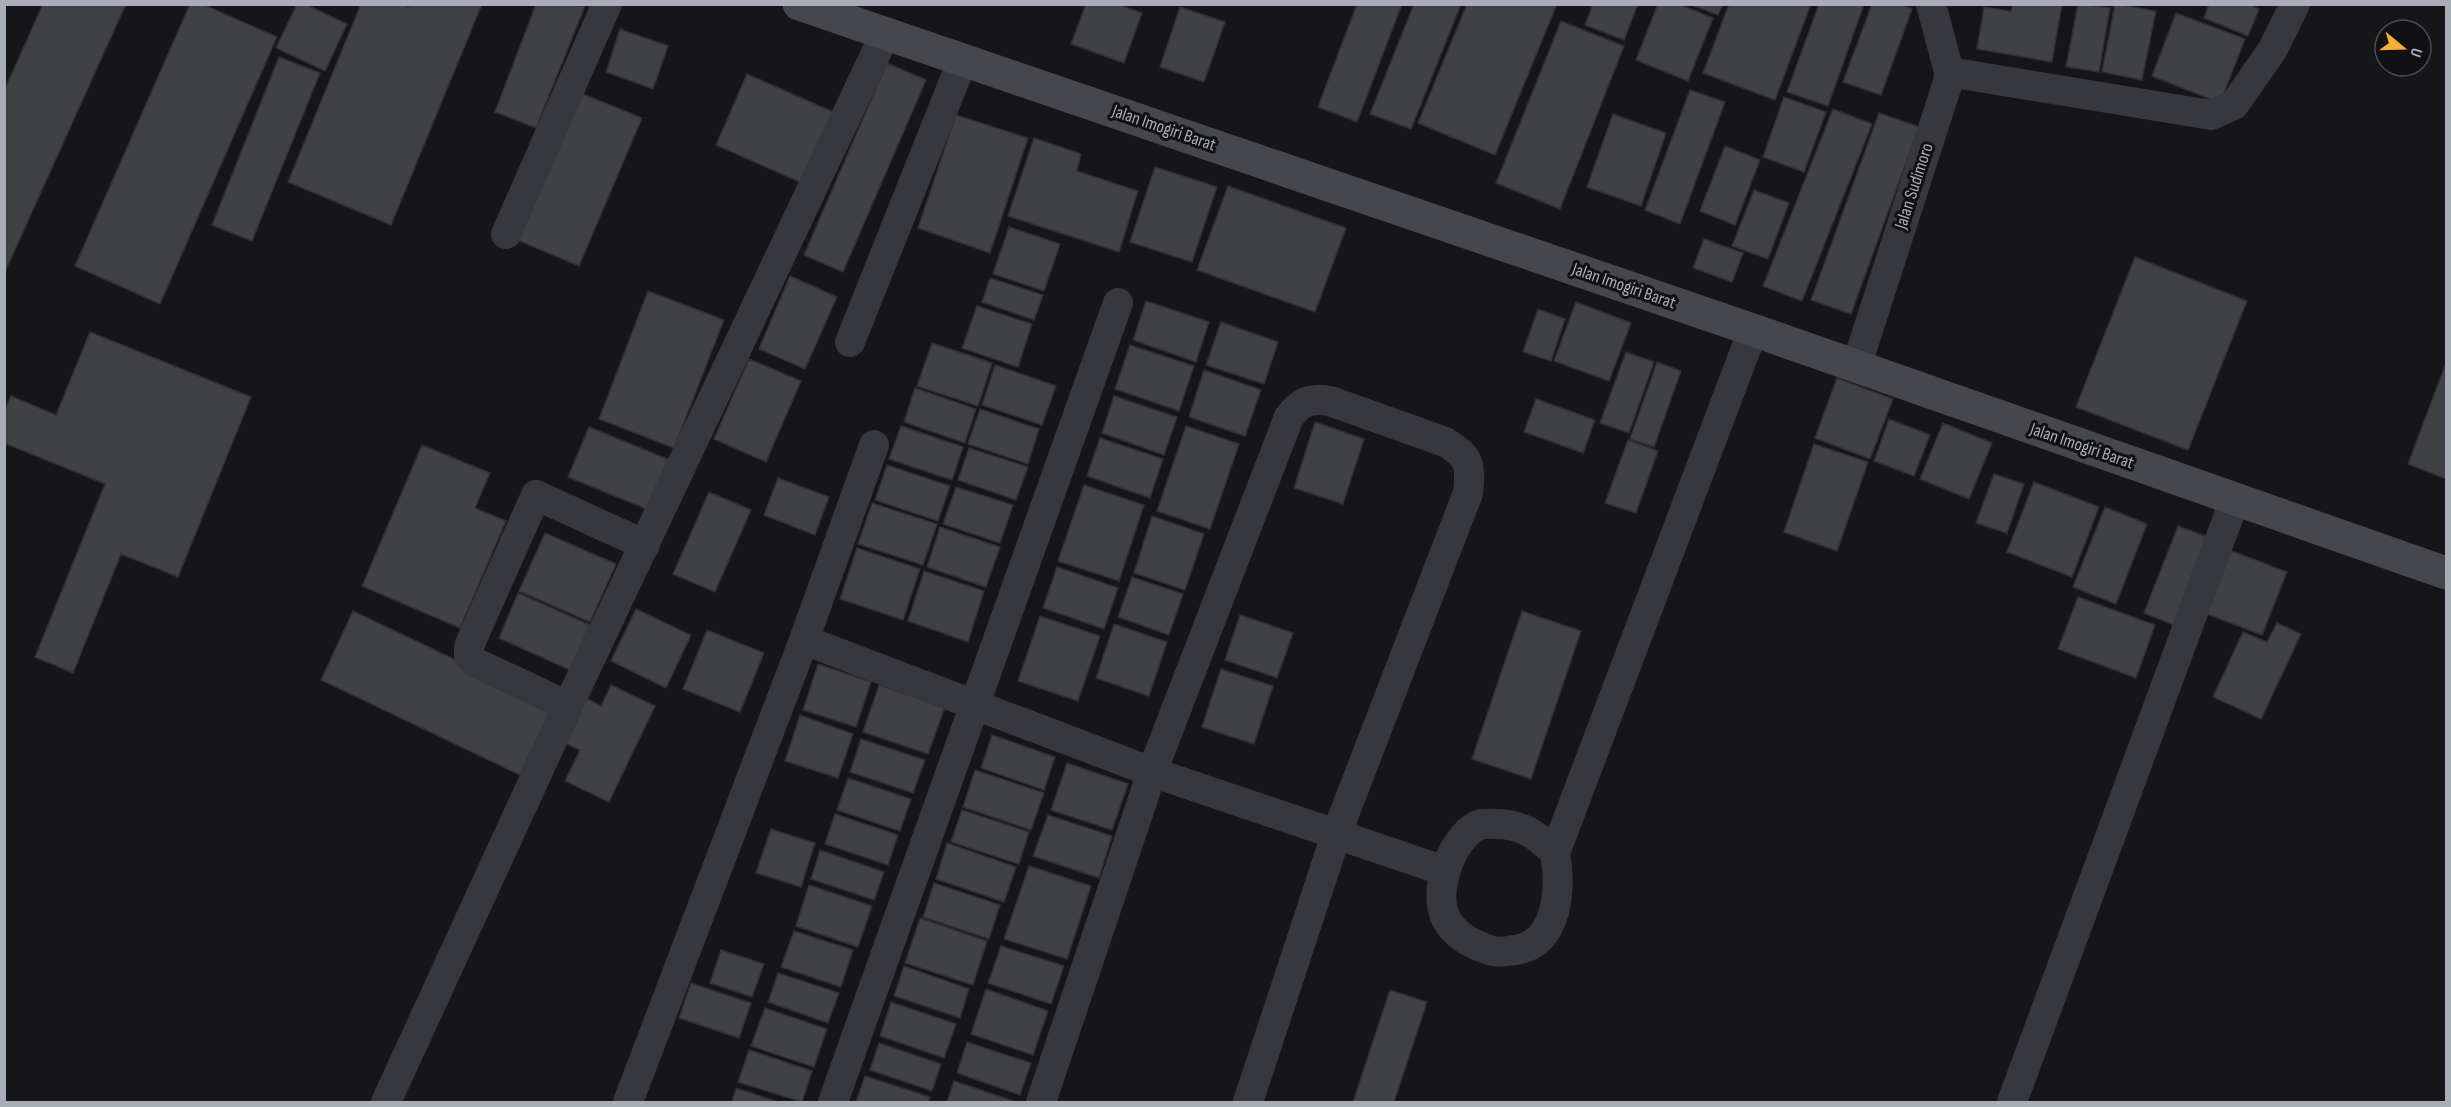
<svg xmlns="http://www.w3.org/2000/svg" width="2451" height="1107" font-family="'Sofia Sans Condensed',sans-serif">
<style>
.building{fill:#404145;stroke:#303034;stroke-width:1.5}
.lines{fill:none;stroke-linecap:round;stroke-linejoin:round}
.minor{stroke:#37383d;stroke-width:30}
.secondary{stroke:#45474d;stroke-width:33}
.labels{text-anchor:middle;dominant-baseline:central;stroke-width:6;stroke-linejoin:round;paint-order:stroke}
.street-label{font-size:18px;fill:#a8adb8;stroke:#111113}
</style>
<rect width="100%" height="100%" fill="#161618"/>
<path class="building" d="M43 4H126L4 274V91Z
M190 4H202L277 37 160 304 75 266Z
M297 4H305L347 24 325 71 276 48Z
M361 4H402L408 7 409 4H482L391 225 288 182Z
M536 4 585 6 536 128 495 112Z
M1086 4H1117L1142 13 1124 63 1071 44Z
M1357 4H1402L1357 122 1318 107Z
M1414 4H1461L1411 129 1370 114Z
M1467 4H1557L1495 155 1418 123Z
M1593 4H1638L1624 40 1585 25Z
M1658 4H1678L1713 18 1688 81 1636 60Z
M1689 4H1723L1718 15Z
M1729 4H1811L1775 100 1703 73Z
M1819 4H1864L1828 106 1787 92Z
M1872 4H1899L1912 9 1881 95 1843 82Z
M2013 4H2062L2052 62 1977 49 1984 7 2011 11Z
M2078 4 2110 8 2099 72 2066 67Z
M2115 4 2156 11 2142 80 2102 72Z
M2209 4H2249L2259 9 2248 36 2204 18Z
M1180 7 1225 22 1204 82 1160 67Z
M2176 13 2245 39 2220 103 2152 76Z
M1561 21 1624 46 1560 209 1496 183Z
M620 29 668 46 653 89 606 72Z
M279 57 320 73 252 241 212 225Z
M887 63 926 80 843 272 804 255Z
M747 74 833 112 802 183 716 145Z
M1690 90 1725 102 1680 224 1645 210Z
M578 92 642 118 579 266 515 239Z
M1784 97 1826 112 1804 172 1763 157Z
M1833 109 1872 124 1802 301 1763 286Z
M1879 113 1919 127 1851 314 1811 300Z
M1613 114 1666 133 1641 206 1587 187Z
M956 115 1028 138 990 253 918 228Z
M1034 138 1081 154 1077 171 1138 191 1119 252 1008 216Z
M1725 146 1760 160 1735 225 1700 211Z
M1155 167 1217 187 1192 262 1130 242Z
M1228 186 1346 228 1315 312 1197 270Z
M1754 190 1789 203 1768 259 1732 246Z
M1009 227 1060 244 1044 291 993 274Z
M1704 239 1743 253 1732 282 1693 268Z
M2135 257 2247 301 2188 450 2076 407Z
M790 276 837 297 805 369 759 349Z
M990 278 1043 295 1034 320 982 302Z
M648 291 724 320 674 448 599 419Z
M1146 301 1209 322 1196 362 1133 340Z
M1576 302 1631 323 1609 381 1554 361Z
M977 306 1032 324 1018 367 962 348Z
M1538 309 1565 319 1551 361 1523 352Z
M1221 322 1278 342 1264 384 1206 365Z
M90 332 251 397 178 577 121 554 73 673 35 657 105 484 4 443V412L11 396 56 415Z
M932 343 992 363 978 406 917 386Z
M1130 345 1194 366 1179 411 1115 389Z
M1626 352 1654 362 1629 433 1600 423Z
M749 359 801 381 766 462 714 439Z
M1657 362 1681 371 1654 447 1630 439Z
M2446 363V479L2408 464Z
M995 365 1056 386 1042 425 982 405Z
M1204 370 1261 390 1245 436 1189 417Z
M1837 378 1893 399 1870 459 1815 438Z
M915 388 976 409 965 443 904 422Z
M1114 396 1177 417 1164 455 1102 433Z
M1536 399 1595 420 1583 453 1524 432Z
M980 409 1039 429 1028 464 968 444Z
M1889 419 1930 435 1914 476 1874 461Z
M1315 422 1364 439 1343 504 1294 488Z
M1943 423 1992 443 1969 499 1920 479Z
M901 426 963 447 952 480 889 459Z
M1186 426 1239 444 1210 529 1157 511Z
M589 427 675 462 654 512 568 477Z
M1100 438 1163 459 1150 498 1087 476Z
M1628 440 1658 451 1636 513 1605 503Z
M1814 444 1868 462 1837 551 1784 532Z
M422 445 490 473 475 508 506 521 460 628 362 586Z
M969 448 1028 467 1016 500 958 480Z
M887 465 950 486 938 521 875 500Z
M1994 474 2024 484 2007 533 1976 523Z
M778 478 829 497 815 535 764 515Z
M2034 482 2099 507 2072 577 2007 552Z
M1084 485 1144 505 1119 581 1058 561Z
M956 487 1013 505 1000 543 943 524Z
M709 492 751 510 715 592 673 574Z
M872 503 937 524 923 565 858 544Z
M2105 507 2147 524 2116 604 2073 587Z
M1152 516 1204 534 1185 590 1134 573Z
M2178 526 2216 540 2181 628 2144 613Z
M940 527 1000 547 986 587 927 567Z
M545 533 616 564 590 622 519 591Z
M857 548 920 569 903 620 840 599Z
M2224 548 2287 572 2262 635 2199 611Z
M1057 567 1118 588 1104 629 1043 608Z
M924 571 984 591 968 642 908 621Z
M1132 577 1183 594 1169 635 1118 617Z
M518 593 590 625 570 670 499 638Z
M2078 597 2155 625 2136 678 2058 649Z
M636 609 691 635 666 688 611 661Z
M353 611 553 706 520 775 321 680Z
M1522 611 1581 631 1531 779 1472 759Z
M1240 615 1293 633 1277 678 1225 660Z
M1040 616 1100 636 1078 701 1018 681Z
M2277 623 2301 634 2261 719 2213 697 2243 632 2267 642Z
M1114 624 1167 642 1149 696 1096 678Z
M707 630 764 653 740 712 683 689Z
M818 664 871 682 856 727 803 710Z
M1221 669 1273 686 1254 744 1202 727Z
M611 685 655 706 609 802 565 781 580 750 565 743 586 698 601 706Z
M879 685 945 707 928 754 863 732Z
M800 715 853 734 838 778 785 761Z
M992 735 1055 757 1044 790 981 768Z
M861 739 925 760 913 793 850 772Z
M1067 763 1128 784 1112 830 1051 810Z
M975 770 1044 793 1031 830 963 807Z
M848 778 911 799 900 831 837 810Z
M962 810 1029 832 1019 864 951 842Z
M835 814 898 835 888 865 825 844Z
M1048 815 1112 836 1099 878 1033 856Z
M771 829 815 843 801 887 756 873Z
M947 843 1016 867 1004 902 936 879Z
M820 850 884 872 874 900 811 879Z
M1029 866 1091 886 1067 959 1004 939Z
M934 883 1000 905 989 939 923 917Z
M809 885 872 906 858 947 796 926Z
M920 918 987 941 973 985 905 963Z
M794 931 853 950 841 987 781 967Z
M1001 946 1064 966 1051 1004 988 983Z
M721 950 764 964 752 997 710 983Z
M904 966 969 989 960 1018 894 996Z
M778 973 839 993 828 1023 768 1002Z
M691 983 751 1003 739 1038 679 1018Z
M986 989 1048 1011 1033 1055 971 1034Z
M1390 990 1427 1002 1394 1102H1353Z
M891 1002 956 1024 944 1058 880 1036Z
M765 1008 827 1029 814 1067 751 1046Z
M967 1042 1031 1063 1020 1095 957 1073Z
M879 1043 941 1064 932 1091 870 1070Z
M749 1050 812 1071 802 1102 738 1082Z
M865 1076 930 1097 928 1102H856Z
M954 1081 1016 1102H947Z
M736 1088 778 1102H732Z"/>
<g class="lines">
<path class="minor" d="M1949 72 2211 115 2234 105 2273 49 2295 4
M506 234 607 4
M850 342 963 59
M1856 367 1948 82 1949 72 1931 4
M804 640 1152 772 1445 871
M568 706 474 662 469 656V646L536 495 645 545
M1555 853C1537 835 1522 824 1496 824 1491 824 1483 823 1478 825 1450 839 1429 899 1450 925 1462 940 1475 945 1492 951 1500 953 1507 951 1515 950 1559 945 1561 886 1555 853L1753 330
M386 1102 568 706 885 34
M628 1102 804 640 874 445
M833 1102 1118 303
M1041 1102 1152 772 1289 417C1301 401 1311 398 1330 401L1445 442C1470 457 1471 465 1468 493L1336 835 1248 1102
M2012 1102 2235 499"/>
<path class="secondary" d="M799 4 1753 330 2446 573"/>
</g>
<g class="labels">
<g class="street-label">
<text transform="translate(1164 128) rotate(19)">Jalan Imogiri Barat</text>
<text transform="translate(1914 186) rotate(-72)">Jalan Sudimoro</text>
<text transform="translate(1624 286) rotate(19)">Jalan Imogiri Barat</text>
<text transform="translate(2082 446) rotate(19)">Jalan Imogiri Barat</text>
</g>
</g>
<rect width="2451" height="1107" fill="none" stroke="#a8adb8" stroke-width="12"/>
<g transform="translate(2403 48) rotate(109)"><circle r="28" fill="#111113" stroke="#4d4f55" stroke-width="1.5"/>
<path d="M0-4.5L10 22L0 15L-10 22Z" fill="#f2b134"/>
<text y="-9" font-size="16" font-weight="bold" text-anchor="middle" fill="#a8adb8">U</text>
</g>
</svg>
